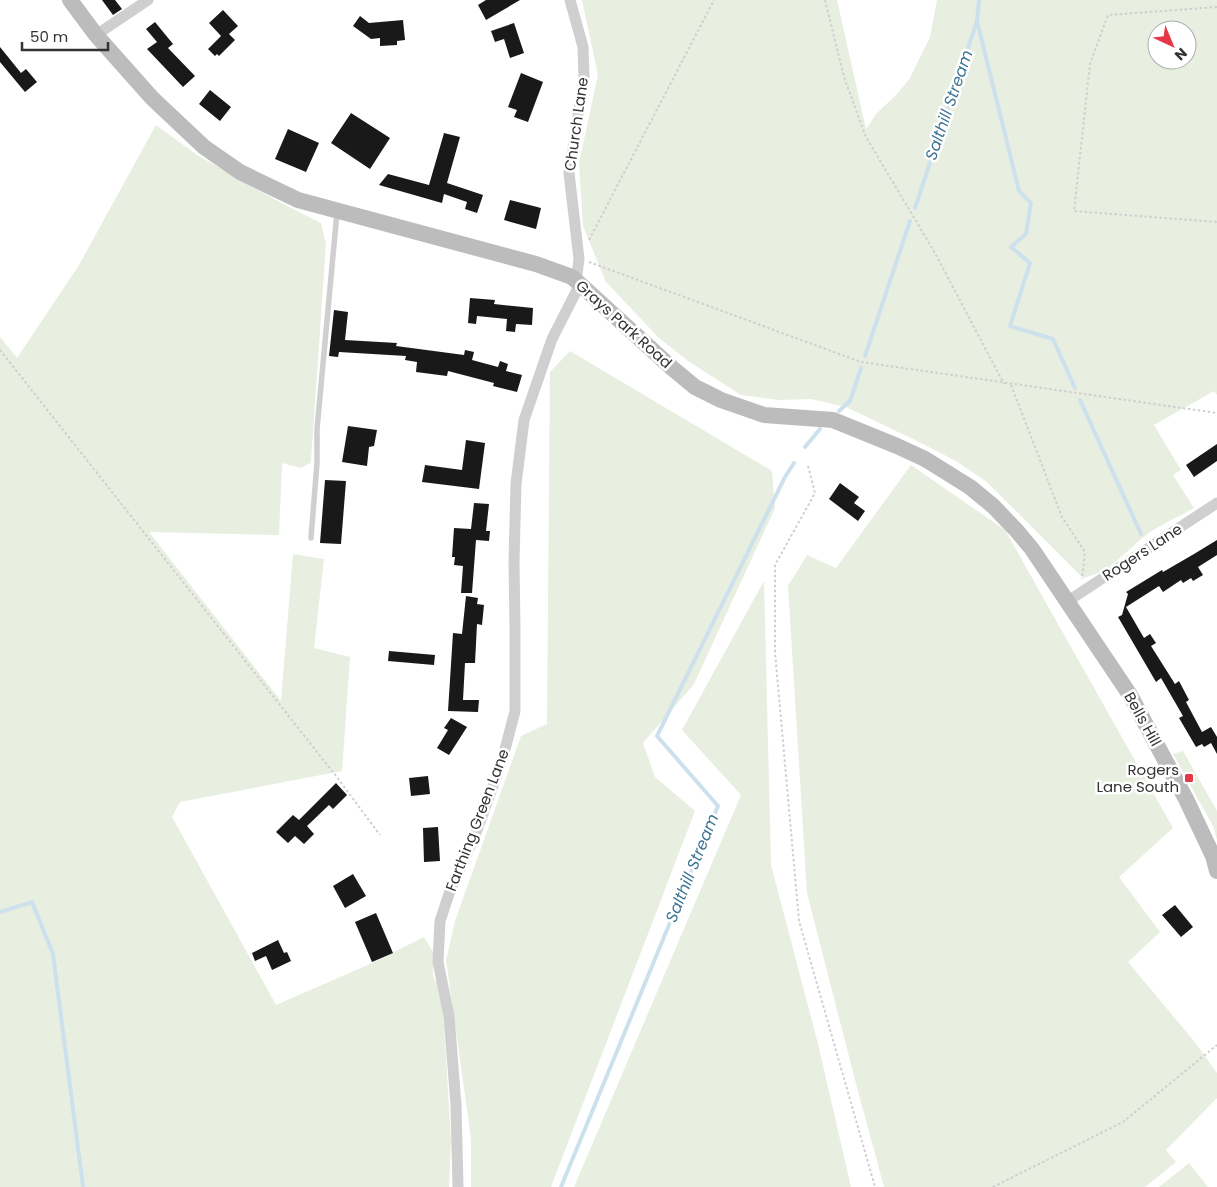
<svg xmlns="http://www.w3.org/2000/svg" width="1217" height="1187" font-family="Poppins,sans-serif">
<style>
.green{fill:#e8eee0;fill-rule:evenodd}
.lines{fill:none;stroke-linecap:round;stroke-linejoin:round}
.stream{stroke:#cde1ed;stroke-width:4}
.building{fill:#191919}
.path{stroke:#cfcfcf;stroke-width:2;stroke-dasharray:2.5 2.5;stroke-linecap:butt}
.lane{stroke:#cfcfcf;stroke-width:5.5}
.street{stroke:#cfcfcf;stroke-width:11}
.secondary{stroke:#bcbcbc;stroke-width:16}
.poi-dot{fill:#e63647;stroke:#fff;stroke-width:2}
.labels{text-anchor:middle;dominant-baseline:central;stroke-width:5;stroke-linejoin:round;paint-order:stroke}
.street-label{font-size:15px;fill:#323232;stroke:#fff}
.poi-label{font-size:15px;fill:#323232;stroke:#fff;text-anchor:end}
.water-label{font-size:16px;font-style:italic;fill:#3e7595;stroke:#fff}
</style>
<rect width="100%" height="100%" fill="#fff"/>
<path class="green" d="M582 0H837L866 129 876 114 897 94 910 78 930 37 937 0H1217V395L1214 391 1154 425 1181 470 1173 475 1194 508C1179 517 1160 524 1146 535 1126 551 1109 573 1083 578L987 482 956 461 919 442 846 407 811 399 778 400 741 395 688 361 659 338 606 282 583 226 579 163 598 75ZM1157 30H1187V60H1157Z
M156 125 197 155 285 205 321 223 326 244 311 460 310 463 301 468 282 463 279 535 149 532 281 701 293 554 324 559 314 648 350 657 342 771 180 802 172 817 276 1005 370 964 424 937 433 952V976L442 994 451 1139 449 1187H0V337L17 358 79 265Z
M570 351 772 471 775 508 694 684 643 743 655 777 695 811 551 1187H471V1138L446 960 455 921 521 736 547 724 550 372Z
M911 465 1005 530 1173 828 1119 877 1160 932 1128 962 1194 1041 1217 1073V1098L1166 1150 1176 1162 1145 1187H884L855 1080 807 893 788 586 807 555 836 568Z
M764 581 771 865 818 1044 851 1187H574L741 795 682 730Z
M1183 751 1217 811V840L1213 826 1173 754Z
M1189 1163 1208 1187H1159Z"/>
<g class="lines">
<path class="stream" d="M977 21 1019 191 1031 203 1026 234 1011 247 1030 263 1010 326 1053 339 1075 388
M915 208 977 21 979 0
M865 356 910 221
M1080 400 1141 534
M839 411 850 401 861 368
M805 447 820 429
M0 912 32 902 53 954 83 1187
M561 1187 718 806 657 736 785 477 794 463"/>
</g>
<path class="building" d="M102 0H115L122 9 113 15Z
M486 0H520L486 20 478 5Z
M223 10 238 26 229 34 235 40 219 56 217 54 215 56 208 49 221 36 209 23Z
M360 16 369 23 403 20 405 40 397 41V45L380 46V38L371 39 353 26Z
M155 22 173 44 168 48 195 76 183 87 147 49 157 42 146 29Z
M514 23 524 53 510 58 504 39 495 42 491 31Z
M0 47 21 73 26 69 37 82 25 92 0 62Z
M521 73 543 82 528 122 514 117 517 110 508 107Z
M210 90 231 107 220 121 199 104Z
M351 113 390 138 370 169 331 143Z
M288 129 319 143 306 172 275 159Z
M444 133 460 137 447 183 483 195 477 213 465 209 467 202 444 194 442 203 379 185 388 174 429 185Z
M510 200 541 208 536 229 504 220Z
M470 298 495 300 494 304 533 308 532 325 516 324 515 332 506 331 507 319 477 316 476 324 468 323Z
M334 310 348 312 345 340 397 343 396 346 464 355 465 350 474 352 472 360 498 367 500 361 508 364 506 371 522 375 517 392 493 386 494 383 448 371 447 376 416 372 417 362 405 360 406 356 339 352 338 357 329 356Z
M348 426 377 430 374 446 369 447 367 466 342 462Z
M466 440 485 443 479 489 422 482 425 465 462 470Z
M1217 444V461L1194 477 1186 465Z
M325 480 346 481 341 544 320 543Z
M840 483 859 497 854 503 865 511 858 521 829 499Z
M474 503 489 504 486 531H490L489 541 476 540 472 593H461L463 566 454 565 455 557H452L454 528 471 529Z
M1217 540V555L1198 567 1203 575 1193 581 1191 578 1183 583 1181 580 1163 592 1159 586 1126 607 1144 638 1150 634 1156 643 1151 646 1175 684 1179 681 1189 700 1186 702 1202 732 1211 727 1217 737V754L1211 743 1204 747 1202 744 1196 747 1179 718 1183 716 1161 678 1156 682 1118 617 1122 615 1128 594 1126 592 1162 570 1163 572 1194 554Z
M466 596 478 598 477 604 484 605 482 625 477 624 475 663H465L463 700H479L478 712 448 711 453 633 462 634Z
M389 651 435 655 434 665 388 661Z
M451 718 467 727 449 755 437 748 448 730 444 728Z
M428 776 430 794 411 796 409 778Z
M336 783 347 795 333 809 329 805 307 826 314 834 304 844 295 836 288 843 276 832 293 815 299 820Z
M438 827 440 861 424 862 423 828Z
M353 874 366 896 345 908 333 886Z
M1175 905 1193 927 1181 937 1162 915Z
M376 913 393 953 372 962 355 922Z
M278 940 284 953 287 952 291 961 272 970 266 956 255 961 252 953Z"/>
<g class="lines">
<path class="path" d="M825 0 844 77 866 137 935 253 1004 384
M1217 7 1108 15 1090 64 1074 211 1217 222
M589 240 714 0
M589 262 861 362 1217 413
M0 350 336 776 380 835
M1011 385 1062 517 1085 552 1082 579
M808 466 815 493 775 565V652L799 921 875 1187
M993 1187 1123 1122 1217 1045"/>
<path class="lane" d="M311 538 317 463V429L337 212"/>
<path class="street" d="M570 0 583 47 584 77 569 173 579 259 577 274 572 277
M96 35 148 0
M1068 601 1217 503
M458 1187 456 1105 449 1016 438 962 440 921 451 888 474 838 502 761 515 711V628L514 562 516 484 524 420 552 339 580 284"/>
<path class="secondary" d="M70 0 96 35 152 98 204 147 240 172 298 200 536 264 572 277 672 368 695 387 721 400 764 415 833 420 897 446 925 459 970 487 993 506 1017 531 1032 549 1130 695 1186 799 1213 856 1217 871"/>
</g>
<rect class="poi-dot" x="1184" y="773" width="10" height="10" rx="2.5"/>
<g class="labels">
<g class="street-label">
<text transform="translate(576 124) rotate(-82)">Church Lane</text>
<text transform="translate(624 324) rotate(42)">Grays Park Road</text>
<text transform="translate(1142 552) rotate(-33)">Rogers Lane</text>
<text transform="translate(1143 719) rotate(61)">Bells Hill</text>
<text transform="translate(477 820) rotate(-69)">Farthing Green Lane</text>
</g>
<g class="poi-label">
<text x="1179" y="769">Rogers<tspan x="1179" dy="17">Lane South</tspan></text>
</g>
<g class="water-label">
<text transform="translate(949 105) rotate(-71)">Salthill Stream</text>
<text transform="translate(692 868) rotate(-68)">Salthill Stream</text>
</g>
</g>
<g transform="translate(1172 45) rotate(136)"><circle r="24" fill="#ffffff" stroke="#adadad"/>
<path d="M0-4L9 19L0 12L-9 19Z" fill="#e63647"/>
<text y="-8" font-size="14" font-weight="bold" text-anchor="middle" fill="#323232">N</text>
</g>
<path d="M22 42v8h86v-8" fill="none" stroke="#323232" stroke-width="2.5"/>
<text x="30" y="42" font-size="15" fill="#323232" stroke="#ffffff" stroke-width="4" paint-order="stroke">50 m</text>
</svg>
